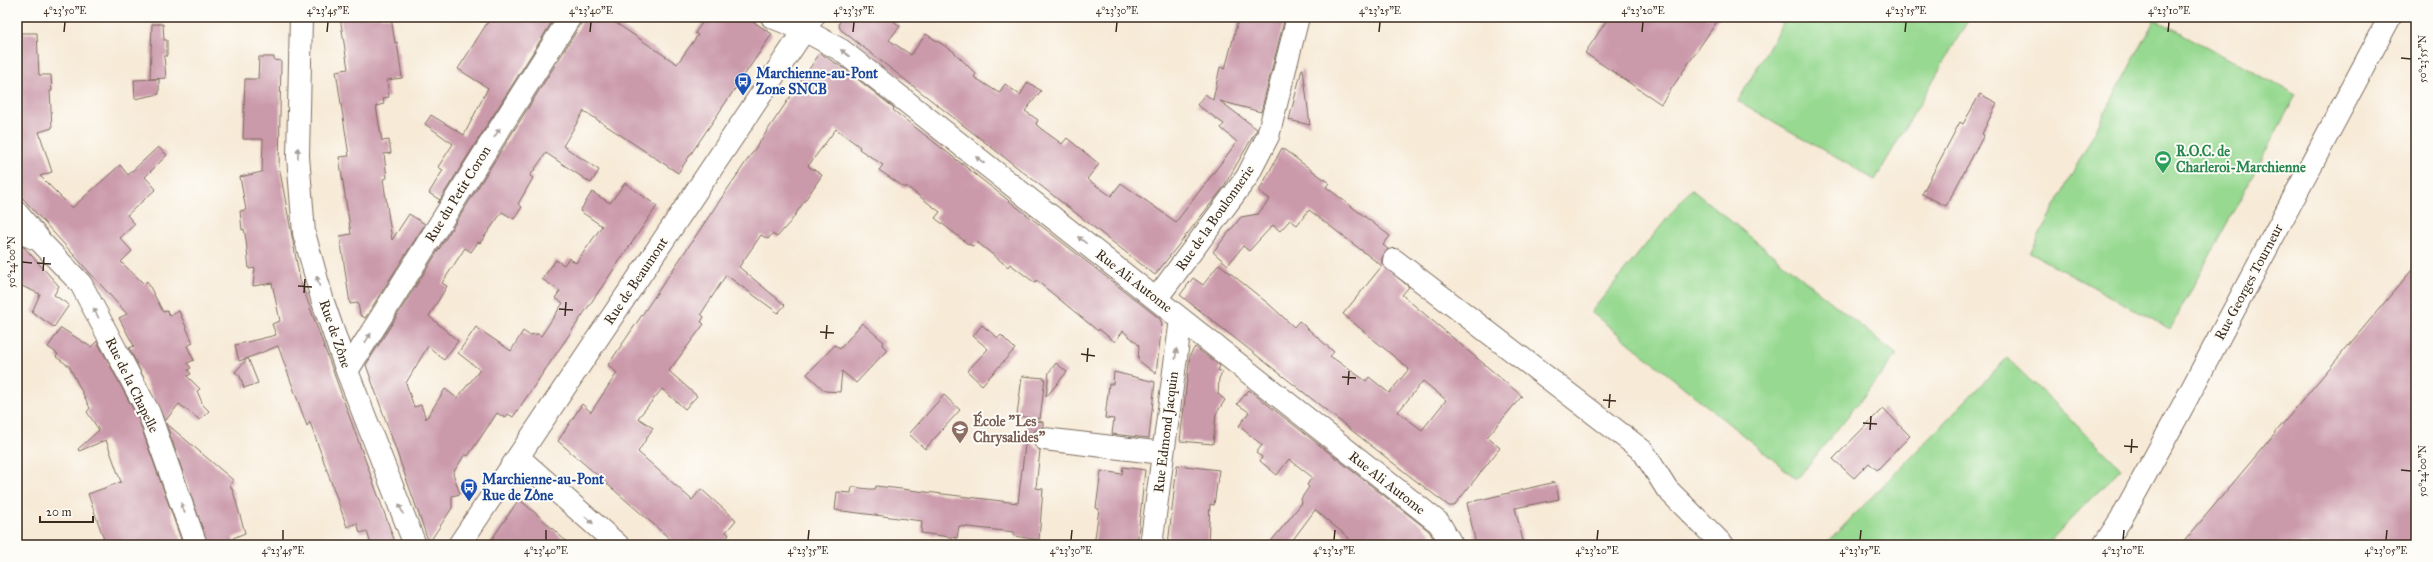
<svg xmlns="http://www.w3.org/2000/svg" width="2433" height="562" font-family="'IM FELL Great Primer',serif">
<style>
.green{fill:#97d991;stroke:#698258}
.building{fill:#ca99aa;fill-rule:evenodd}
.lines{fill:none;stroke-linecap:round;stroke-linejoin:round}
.minor-casing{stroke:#7d6d5f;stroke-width:24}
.major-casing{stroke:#7d6d5f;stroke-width:24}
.minor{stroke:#fff;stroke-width:22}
.major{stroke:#fff;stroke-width:22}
.oneway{fill:#a79f9a}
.ticks{fill:none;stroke:#3b2a1e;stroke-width:1.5}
.labels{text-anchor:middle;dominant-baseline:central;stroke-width:4;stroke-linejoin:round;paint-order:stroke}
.transit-label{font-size:14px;font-weight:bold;fill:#164399;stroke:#fdfcf7;text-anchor:start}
.leisure-label{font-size:14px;font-weight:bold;fill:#27864d;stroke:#fdfcf7;text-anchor:start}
.street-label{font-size:14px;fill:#3b2a1e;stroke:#fdfcf7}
.education-label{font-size:14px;font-weight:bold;fill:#785e54;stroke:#fdfcf7;text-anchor:start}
.neatline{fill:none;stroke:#3b2a1e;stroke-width:1.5}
.ticks-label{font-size:10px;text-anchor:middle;fill:#3b2a1e}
</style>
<rect width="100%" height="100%" fill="#fdfcf7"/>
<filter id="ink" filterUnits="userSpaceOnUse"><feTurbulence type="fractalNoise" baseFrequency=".025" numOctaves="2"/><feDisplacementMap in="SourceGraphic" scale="8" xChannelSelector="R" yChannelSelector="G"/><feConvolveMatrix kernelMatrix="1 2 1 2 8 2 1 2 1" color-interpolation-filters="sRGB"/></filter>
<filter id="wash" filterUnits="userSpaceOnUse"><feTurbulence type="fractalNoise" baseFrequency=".012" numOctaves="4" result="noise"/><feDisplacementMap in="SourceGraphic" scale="16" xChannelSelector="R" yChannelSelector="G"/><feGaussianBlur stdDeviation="0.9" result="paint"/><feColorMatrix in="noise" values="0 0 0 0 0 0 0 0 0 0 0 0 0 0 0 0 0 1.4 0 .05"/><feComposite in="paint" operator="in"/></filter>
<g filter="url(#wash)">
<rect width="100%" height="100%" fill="#f7ead7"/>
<path class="green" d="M1786 17H1970L1875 180 1738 101Z
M2155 19 2296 95 2170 329 2030 253Z
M1691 189 1897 355 1797 479 1591 312Z
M2007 358 2121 468 2047 545H1825Z"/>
<g id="blocks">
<path class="building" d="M340 17H391L395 43 397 42 402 78 387 80 389 97 383 98 384 104 376 106 382 141 389 140 391 153 384 154 387 178 383 179 392 240 409 214 425 224 365 318 360 315 358 303 350 304 340 236 351 234 339 157 349 156 336 71 348 69Z
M491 17H555L438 203 440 200 429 193 443 170 438 167 453 144 425 124 431 115 464 135 488 88 458 69Z
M582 17H607L677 64 698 35 695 33 706 17H746L772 34 678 173 584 111 563 146 599 170 591 183 546 153 530 176 533 178 518 204 522 207 514 219 502 212 480 243 478 242 471 252 465 248 442 283 447 286 429 316 458 341 444 360 428 346 406 383 414 407 421 405 426 419 445 389 457 398 480 370 458 353 476 327 511 351 523 331 529 335 538 334 541 336 563 303 555 298 560 291 542 279 556 260 564 265 569 258 576 263 602 226 580 211 592 192 610 203 625 183 657 206 513 417 508 414 505 418 497 413 468 456 465 454 453 473 460 494 452 496V508L429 543 366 365 581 24Z
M843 17H888L900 26 889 40 911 55 926 34 953 51 976 74 974 77 999 93 1005 84 1020 95 1028 82 1041 91 1025 111 1038 120 1036 124 1040 128 1062 144 1067 138 1099 164 1087 179 1111 196 1121 183 1176 222 1237 142 1221 128 1224 124 1197 105 1205 94 1213 100 1220 67 1225 69 1239 17H1285L1261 112 1220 101 1257 129 1256 131 1223 188 1155 275 840 29 839 23Z
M1609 17H1720L1661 104 1585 53Z
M152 24H163L164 40H167V56H164L166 78 150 79Z
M17 33H37L39 75H51L52 91H50L52 128 39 132 52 172 40 176 72 208 120 165 128 175 158 147 167 155 145 177 156 189 127 215 135 224 120 238 132 251 121 262 144 284 147 281 163 312 167 311 170 316 179 311 193 343 187 346 194 360 187 363 191 368 188 370 191 374 187 376 200 389 197 391 203 405 209 411 200 420 179 404 165 421 129 348 134 346 119 318 127 314 17 192Z
M820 53 846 70 894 108 893 110 1160 319 1162 324 1156 374 1138 360 1139 345 1123 331 1115 342 1099 329 1098 331 1036 280 1035 283 1010 264 1008 267 977 242 973 246 968 244 935 218 940 212 906 186 905 188 879 170 883 165 859 149 860 147 836 129 808 166 822 175 791 221 777 237 772 234 768 239 761 235 739 267 785 305 778 313 726 275 701 314 704 317 701 322 704 324 669 371 697 396 685 409 662 389 638 418 653 428 638 452 692 500 701 489 736 520 726 532 729 535 721 545H677L558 441 582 404 591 412 617 373 608 365Z
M259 57H274V60L281 61 279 166 300 280 396 545H371L367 531 360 533 357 523 347 527 310 422 307 426 278 346 248 358 258 383 244 388 240 376 235 372 248 358 239 361 235 345 276 335 272 324 280 321 272 283 253 286 255 268 249 269 246 240 244 229 242 230 240 211 246 210 240 177 262 172 263 139H243L245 79H258Z
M1302 69H1303L1310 125 1289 120Z
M159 79V94L135 99 134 80Z
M1980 94 1997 103 1982 134 1984 135 1946 206 1922 194 1960 122 1963 124Z
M1282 148 1329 183 1326 187 1390 236 1383 245 1388 249 1382 258V264L1409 287 1402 295 1522 396 1487 437 1500 448 1454 506H1449L1411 477 1180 295 1193 278 1203 285 1219 264 1270 305 1294 327 1299 321 1334 352 1330 356 1366 381 1369 377 1389 393 1409 369 1343 314 1382 266 1309 210 1297 225 1290 220 1280 231 1273 225 1249 251 1243 246 1228 265 1213 252 1241 217 1258 214 1270 199 1259 191ZM1423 381 1446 400 1422 430 1398 412Z
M17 245 24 247 59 286 54 295 69 305 54 327 32 312 40 294 17 284Z
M2416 265V545H2181Z
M862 323 884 342 882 345 887 350 856 383 842 371 840 392 825 391 807 374 835 345 840 349Z
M982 325 998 338 1001 335 1015 349 982 385 967 371 988 349 973 336Z
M61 328 91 347 97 341 138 418 183 545H106L88 494 121 482 106 440 79 451 78 449 99 430 87 412 90 408 69 366 56 357 58 354 48 347Z
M1195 347 1220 366 1218 370 1223 372 1219 378 1218 394 1225 400 1216 414 1213 444 1180 441 1190 355Z
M1056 363 1067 372 1046 397 1049 372Z
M1114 372 1155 382 1149 438 1112 434 1114 419 1105 418 1109 384H1113Z
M1022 376 1045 378 1040 419 1017 416Z
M1249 390 1429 531 1437 545H1343L1349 538 1315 510 1289 545H1268L1302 503 1301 499 1309 487 1307 485 1312 477 1289 459 1277 475 1260 461 1262 457 1256 453 1262 445 1239 426 1249 412 1237 404Z
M944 395 960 410 925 449 909 434Z
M1883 408 1910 436 1877 470 1869 463 1854 478 1833 459Z
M1028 420 1043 422V427L1034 431 1032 438 1033 444 1040 450 1036 488 1043 489 1039 540 1014 536V532L959 526 957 538 921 533 922 521 835 510 837 492 851 493 852 487 869 489H875L876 486 1018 503Z
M166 423 233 480 230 485 233 491 245 533 233 538 235 545H208Z
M1177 465 1219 470 1214 505 1210 504 1208 545H1168Z
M1123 467 1145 470 1137 545H1094L1099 509 1096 508 1101 471 1122 474Z
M1555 482 1559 499 1515 508 1524 545H1476L1467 503Z
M519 499 540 517 570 545H488Z"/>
</g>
</g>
<g filter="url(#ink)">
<use href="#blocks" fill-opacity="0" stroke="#7d6d5f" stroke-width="1"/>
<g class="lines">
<g class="minor-casing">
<path id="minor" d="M301 17 298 156 304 233 323 302 347 371 415 545
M772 17 804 30 841 50 1439 523 1452 545
M17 213 39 239
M17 231 39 240 81 284 149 413 196 545
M1394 260 1643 451 1667 489 1723 545
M1156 299 1247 177 1268 136 1298 17
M347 371 570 17
M1044 439 1163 453
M518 457 618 545
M1151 545 1181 319
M2104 545 2121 519 2179 413 2390 17"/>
</g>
<g class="major-casing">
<path id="major" d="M459 545 813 17"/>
</g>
<use href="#minor" class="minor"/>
<use href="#major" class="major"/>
</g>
<defs><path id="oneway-solid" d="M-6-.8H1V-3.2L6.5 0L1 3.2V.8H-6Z"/></defs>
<g class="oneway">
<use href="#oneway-solid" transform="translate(845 53) rotate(-143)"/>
<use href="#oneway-solid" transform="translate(497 133) rotate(-58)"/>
<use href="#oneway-solid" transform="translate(298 153) rotate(-90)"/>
<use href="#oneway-solid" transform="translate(980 160) rotate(-142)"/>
<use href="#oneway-solid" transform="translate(1082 240) rotate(-142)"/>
<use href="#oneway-solid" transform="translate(318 281) rotate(-105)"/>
<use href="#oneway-solid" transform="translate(96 313) rotate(-118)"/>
<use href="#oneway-solid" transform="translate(368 338) rotate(-58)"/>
<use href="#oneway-solid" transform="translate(1176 354) rotate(-83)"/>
<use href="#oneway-solid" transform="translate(183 508) rotate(-110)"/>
<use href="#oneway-solid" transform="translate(401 509) rotate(-112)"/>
<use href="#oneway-solid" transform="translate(589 520) rotate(41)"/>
</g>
</g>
<path class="ticks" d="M64 32 65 22M327 32 328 22M590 32 591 22M853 32 854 22M1116 32 1117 22M1379 32 1380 22M1642 32 1643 22M1905 32 1906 22M2168 32 2169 22M2401 58 2411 59M22 262 32 263M37 263 51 264M43 271 44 257M298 286 312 287M304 293 305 279M559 309 573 310M565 316 566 302M820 332 834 333M826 339 827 325M1081 354 1095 356M1087 362 1088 348M1342 377 1356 378M1348 385 1349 371M1603 400 1616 401M1609 408 1610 394M1863 423 1877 424M1870 430 1871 416M2124 446 2138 447M2131 453 2132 439M2401 470 2411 471M283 540V530M546 540V530M808 540 809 530M1071 540 1072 530M1334 540 1335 530M1597 540 1598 530M1860 540 1861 530M2123 540 2124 530M2386 540 2387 530"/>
<defs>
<g id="bus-pin" transform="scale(0.9)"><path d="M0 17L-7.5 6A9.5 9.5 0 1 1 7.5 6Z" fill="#1a4fb4" stroke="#fdfcf7"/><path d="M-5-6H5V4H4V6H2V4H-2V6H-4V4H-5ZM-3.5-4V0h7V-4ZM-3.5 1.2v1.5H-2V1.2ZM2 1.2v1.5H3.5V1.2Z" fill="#fff"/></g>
<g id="stadium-pin" transform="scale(0.9)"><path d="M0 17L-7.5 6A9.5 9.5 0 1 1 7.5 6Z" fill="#2e9e5b" stroke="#fdfcf7"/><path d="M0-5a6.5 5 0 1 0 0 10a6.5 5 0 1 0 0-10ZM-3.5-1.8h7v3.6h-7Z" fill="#fff"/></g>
<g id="school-pin" transform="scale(0.9)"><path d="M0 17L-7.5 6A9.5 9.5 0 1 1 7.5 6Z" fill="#8d6e63" stroke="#fdfcf7"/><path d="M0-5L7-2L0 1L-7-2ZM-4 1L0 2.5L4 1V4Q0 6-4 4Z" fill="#fff"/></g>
</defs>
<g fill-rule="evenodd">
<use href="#bus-pin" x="743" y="81"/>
<use href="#stadium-pin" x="2163" y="159"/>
<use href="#school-pin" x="960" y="429"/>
<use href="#bus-pin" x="469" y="487"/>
</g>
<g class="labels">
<g class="transit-label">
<text x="756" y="73">Marchienne-au-Pont<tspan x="756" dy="16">Zone SNCB</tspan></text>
<text x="482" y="479">Marchienne-au-Pont<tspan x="482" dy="16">Rue de Zône</tspan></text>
</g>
<g class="leisure-label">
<text x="2176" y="151">R.O.C. de<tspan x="2176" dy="16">Charleroi-Marchienne</tspan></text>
</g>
<g class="street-label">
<text transform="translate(458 194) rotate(-58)">Rue du Petit Coron</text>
<text transform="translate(1215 218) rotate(-55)">Rue de la Boulonnerie</text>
<text transform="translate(636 281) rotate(-56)">Rue de Beaumont</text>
<text transform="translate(1134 281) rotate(38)">Rue Ali Autome</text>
<text transform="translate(2249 282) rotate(-62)">Rue Georges Tourneur</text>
<text transform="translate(335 334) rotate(71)">Rue de Zône</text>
<text transform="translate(132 385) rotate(64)">Rue de la Chapelle</text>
<text transform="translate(1166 432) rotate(-83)">Rue Edmond Jacquin</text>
<text transform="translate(1387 483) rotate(38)">Rue Ali Autome</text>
</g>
<g class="education-label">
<text x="973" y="421">École "Les<tspan x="973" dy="16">Chrysalides"</tspan></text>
</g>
</g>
<rect width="2433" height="562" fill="none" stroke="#fdfcf7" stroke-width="44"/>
<path d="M40 516v6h53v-6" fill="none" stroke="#3b2a1e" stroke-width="2"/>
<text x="46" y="516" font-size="12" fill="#3b2a1e" stroke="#fdfcf7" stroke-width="3" paint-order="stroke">20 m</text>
<rect x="22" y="22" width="2389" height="518" class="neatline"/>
<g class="ticks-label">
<text x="65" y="14">4°23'50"E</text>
<text x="328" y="14">4°23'45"E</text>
<text x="591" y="14">4°23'40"E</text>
<text x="854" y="14">4°23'35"E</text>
<text x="1117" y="14">4°23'30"E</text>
<text x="1380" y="14">4°23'25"E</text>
<text x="1643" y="14">4°23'20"E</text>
<text x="1906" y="14">4°23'15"E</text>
<text x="2169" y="14">4°23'10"E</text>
<text transform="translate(2422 59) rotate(-90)" y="4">50°23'55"N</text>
<text transform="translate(11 262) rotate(-90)" y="4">50°24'00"N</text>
<text transform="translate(2422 471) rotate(-90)" y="4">50°24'00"N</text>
<text x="283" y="554">4°23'45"E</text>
<text x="546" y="554">4°23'40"E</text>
<text x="808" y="554">4°23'35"E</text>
<text x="1071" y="554">4°23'30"E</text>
<text x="1334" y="554">4°23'25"E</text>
<text x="1597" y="554">4°23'20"E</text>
<text x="1860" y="554">4°23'15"E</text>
<text x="2123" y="554">4°23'10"E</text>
<text x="2386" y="554">4°23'05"E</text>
</g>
</svg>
